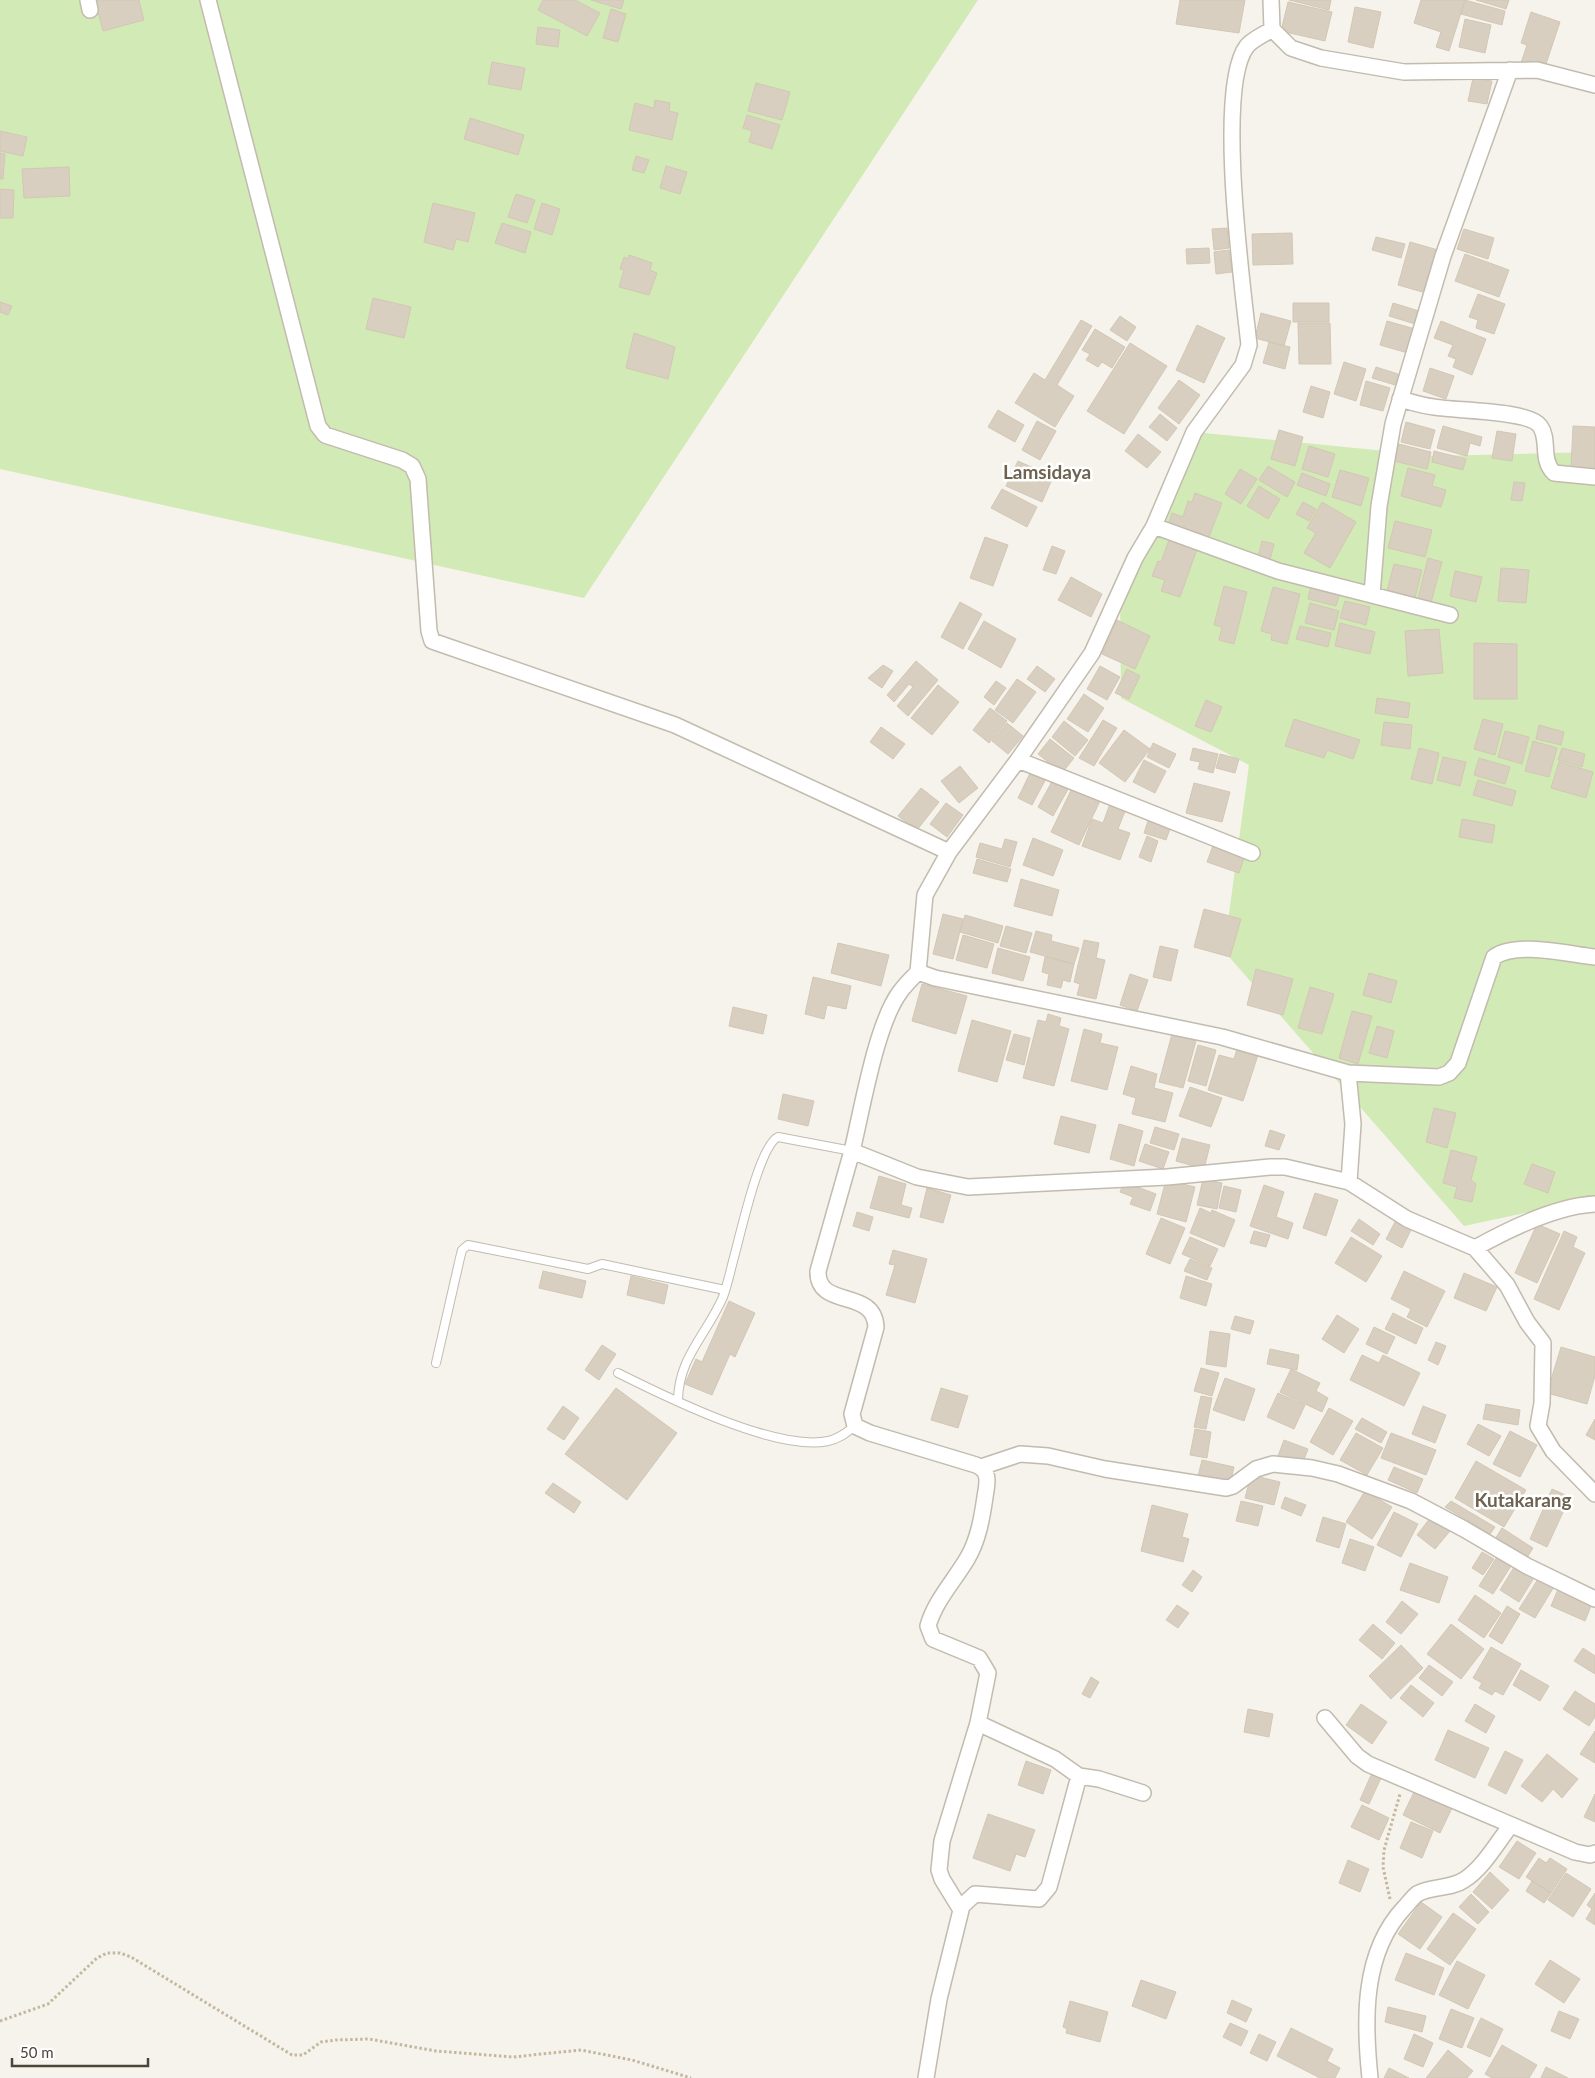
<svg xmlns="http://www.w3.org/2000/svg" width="1595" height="2078" font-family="Lato,sans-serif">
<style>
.green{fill:#d2eab5}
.building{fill:#d8cfc1;stroke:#d3c7b4}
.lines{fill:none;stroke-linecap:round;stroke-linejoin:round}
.service-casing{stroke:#c2bbae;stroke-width:10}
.minor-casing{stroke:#c2bbae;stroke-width:18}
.path{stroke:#c4b79f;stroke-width:3;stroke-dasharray:2.5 2.5;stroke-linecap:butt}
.service{stroke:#fff;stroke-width:8}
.minor{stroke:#fff;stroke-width:15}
.labels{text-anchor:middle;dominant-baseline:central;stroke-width:5;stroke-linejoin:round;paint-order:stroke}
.quarter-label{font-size:19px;font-weight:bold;fill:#6e6250;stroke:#fff}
</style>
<rect width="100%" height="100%" fill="#f6f3ec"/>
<path class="green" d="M0 0H978L584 598 0 469Z
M1194 432 1435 456 1595 452V1198L1464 1226 1224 951 1249 765 1121 698 1120 591Z"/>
<path class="building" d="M95 0H139L144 20 103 31Z
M543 0H575L600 13 587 36 538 10Z
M591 0H624L621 9Z
M1180 0H1245L1239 33 1176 24Z
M1289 0H1331L1329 10Z
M1421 0H1465L1449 51 1436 47 1441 32 1414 23Z
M1465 0 1505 11 1502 25 1461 14Z
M1476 0H1509L1506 9Z
M1288 2 1332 12 1325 41 1281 31Z
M1355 7 1381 12 1373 48 1348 42Z
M611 9 626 14 618 42 603 38Z
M1531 12 1560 22 1544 70 1521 63 1527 45 1521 43Z
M1465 19 1491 25 1485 53 1459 47Z
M538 27 560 30 558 47 536 44Z
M492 62 525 68 521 90 488 84Z
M1473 78 1492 81 1487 104 1468 101Z
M756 83 790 92 782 120 748 111Z
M655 100 670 103 669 111 678 113 672 140 629 130 635 103 654 108Z
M747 115 780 125 772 149 749 142 752 131 743 128Z
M470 118 524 135 518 155 464 139Z
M0 131 27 137 23 156 0 151Z
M0 153 5 154 3 179H0Z
M636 156 649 160 644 173 632 170Z
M666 166 687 172 680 194 660 188Z
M69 167 70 196 24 198 22 169Z
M0 189 14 190 13 218H0Z
M516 194 535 200 527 223 508 217Z
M433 203 475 213 468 242 456 239 453 250 424 242Z
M542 203 560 209 552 235 534 229Z
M502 223 531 232 525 253 495 243Z
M1227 228 1229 248 1214 250 1212 229Z
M1464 229 1494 238 1488 259 1457 249Z
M1292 233 1293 264 1253 265 1252 234Z
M1376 237 1405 244 1401 258 1372 250Z
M1410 242 1438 250 1426 293 1398 285Z
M1209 248 1210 263 1187 264 1186 249Z
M1229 250 1232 272 1216 274 1214 252Z
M1465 254 1509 270 1499 297 1455 281Z
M629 255 652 263 650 270 657 273 649 295 619 287 624 270 620 269 624 257 628 259Z
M1478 294 1505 304 1494 334 1476 328 1478 320 1469 317Z
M373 298 411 307 404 338 366 329Z
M0 302 12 306 8 315 0 312Z
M1293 303H1329V322H1293Z
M1393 303 1419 311 1415 324 1389 316Z
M1261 313 1291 321 1284 346 1255 338Z
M1120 316 1136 327 1127 341 1110 330Z
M1081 320 1092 326 1057 385 1074 396 1055 427 1015 403 1034 373 1045 380Z
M1387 321 1415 329 1408 353 1380 345Z
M1441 321 1486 339 1472 375 1453 367 1456 359 1448 356 1453 345 1434 338Z
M1298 323H1330L1331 364H1299Z
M1197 325 1225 338 1204 383 1176 370Z
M1095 329 1125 347 1112 368 1102 362 1098 367 1086 360 1090 354 1082 350Z
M634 333 675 347 668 379 626 368Z
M1269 342 1290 347 1285 369 1263 363Z
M1130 343 1167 366 1124 434 1087 411Z
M1344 362 1366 369 1356 401 1334 394Z
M1376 367 1398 374 1395 385 1372 378Z
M1430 368 1454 376 1446 399 1423 391Z
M1179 380 1200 395 1179 424 1158 408Z
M1366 381 1390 388 1383 411 1360 405Z
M1311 386 1330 392 1323 418 1303 412Z
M998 410 1024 425 1015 442 988 427Z
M1160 414 1177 428 1167 441 1149 427Z
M1037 421 1056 431 1040 460 1022 450Z
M1406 422 1435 430 1430 449 1401 442Z
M1443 426 1482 437 1480 446 1470 443 1467 456 1437 448Z
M1573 426 1595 427V469L1571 468Z
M1279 430 1303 437 1295 466 1271 459Z
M1497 431 1516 434 1512 461 1492 458Z
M1138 434 1161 452 1147 468 1125 451Z
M1399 444 1431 452 1427 469 1394 461Z
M1309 446 1335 454 1328 477 1302 469Z
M1434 451 1466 459 1463 470 1432 462Z
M1018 461 1053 477 1042 502 1006 486Z
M1268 466 1295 482 1287 497 1259 480Z
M1408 468 1435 475 1432 486 1446 490 1441 507 1401 496Z
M1240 469 1257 479 1241 504 1225 494Z
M1340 470 1369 478 1361 506 1332 497Z
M1302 473 1330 484 1326 496 1297 485Z
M1514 482 1525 483 1522 501 1511 500Z
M1259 486 1280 499 1268 519 1247 506Z
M1002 489 1037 507 1027 527 991 508Z
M1195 493 1222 503 1209 537 1169 523 1172 513 1183 517 1188 501 1192 502Z
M1303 502 1316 509 1309 521 1296 514Z
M1322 502 1356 522 1330 568 1304 553 1316 533 1307 528Z
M1395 521 1432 530 1425 557 1388 548Z
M985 537 1008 545 993 586 970 578Z
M1169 540 1197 549 1180 597 1161 591 1165 580 1152 576 1158 561 1161 562Z
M1262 541 1274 544 1270 560 1258 557Z
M1052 546 1065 551 1056 574 1043 570Z
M1428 558 1442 562 1430 606 1417 602Z
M1394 564 1422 570 1414 602 1386 595Z
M1501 568 1529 570 1526 603 1498 601Z
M1455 571 1482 577 1476 602 1450 596Z
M1071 577 1102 594 1091 617 1058 600Z
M1312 582 1341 589 1336 606 1308 599Z
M1224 586 1247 592 1234 644 1219 640 1222 627 1214 625Z
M1273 587 1300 594 1287 644 1271 640 1272 634 1261 631Z
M1345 601 1370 607 1366 625 1340 618Z
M960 602 982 614 963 649 941 637Z
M1310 603 1339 611 1334 630 1305 623Z
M1117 620 1150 636 1135 669 1102 654Z
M984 621 1016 639 1001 668 968 649Z
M1340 623 1375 632 1370 654 1335 646Z
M1300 626 1331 633 1328 647 1296 639Z
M1439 629 1443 673 1408 676 1405 631Z
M1474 643 1517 644V699H1474Z
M916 661 938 680 908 716 897 706 913 687 909 684 894 702 887 695Z
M883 665 893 671 882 688 868 678Z
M1037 666 1055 679 1045 692 1027 679Z
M1100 666 1120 677 1107 700 1087 689Z
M1127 669 1140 676 1129 699 1115 693Z
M1017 679 1036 692 1013 723 995 710Z
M996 681 1006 688 994 705 984 697Z
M938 685 959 702 932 735 911 718Z
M1084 694 1104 708 1088 732 1067 719Z
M1377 698 1410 703 1408 718 1375 713Z
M1206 700 1222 707 1211 732 1195 726Z
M990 708 1007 721 989 743 973 730Z
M1294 719 1360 740 1353 759 1327 750 1324 758 1285 746Z
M1483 719 1503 724 1495 755 1474 749Z
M1103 720 1117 728 1094 766 1079 758Z
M1064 721 1088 740 1075 756 1052 737Z
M1384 722 1412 725 1410 749 1381 745Z
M1007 723 1023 736 1008 754 992 741Z
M1539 725 1564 732 1561 745 1536 739Z
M881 727 905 744 893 759 870 742Z
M1124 730 1150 749 1125 782 1099 763Z
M1505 731 1529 737 1522 764 1498 757Z
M1050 739 1074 758 1062 773 1038 754Z
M1533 741 1557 748 1549 777 1525 771Z
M1153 743 1176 754 1169 768 1147 757Z
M1193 748 1218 754 1213 773 1198 769 1200 762 1190 760Z
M1419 748 1439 753 1432 784 1411 779Z
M1562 748 1585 754 1582 767 1558 760Z
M1220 754 1239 759 1235 773 1216 768Z
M1443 757 1466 762 1460 786 1437 780Z
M1479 758 1510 767 1505 784 1474 775Z
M1144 760 1166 771 1155 793 1133 782Z
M1559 762 1593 772 1586 798 1551 788Z
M960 766 978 788 959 803 941 781Z
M1033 767 1048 775 1032 805 1018 798Z
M1055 776 1071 784 1053 816 1038 807Z
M1478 780 1516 791 1512 806 1473 795Z
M1194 783 1230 792 1222 822 1186 813Z
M1073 786 1101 799 1079 845 1051 832Z
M921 788 939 802 917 830 898 816Z
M1111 801 1127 806 1118 829 1130 833 1120 860 1082 846 1092 819 1103 823Z
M946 803 963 815 947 837 930 824Z
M1149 818 1171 826 1166 840 1144 833Z
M1462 819 1495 825 1492 843 1459 837Z
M1147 836 1158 841 1151 862 1139 857Z
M1033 838 1063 850 1053 876 1023 865Z
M1005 839 1017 842 1010 867 976 857 980 843 1002 849Z
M1214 843 1245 855 1239 873 1207 862Z
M977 859 1011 869 1007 882 973 873Z
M1021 879 1059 890 1052 916 1014 906Z
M1204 909 1241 919 1230 957 1194 947Z
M943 914 963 919 953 959 933 954Z
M965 915 1003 926 998 943 960 932Z
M1006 926 1032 933 1026 953 1000 946Z
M1036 931 1052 935 1051 941 1079 948 1074 964 1030 952Z
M963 935 994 944 987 968 956 960Z
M1084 940 1099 943 1096 958 1105 960 1096 999 1077 995 1080 984 1074 982Z
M838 943 889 955 881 986 831 973Z
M1160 946 1178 950 1171 981 1153 977Z
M998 948 1030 957 1023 981 992 973Z
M1045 957 1074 964 1070 982 1063 980 1061 988 1047 985 1049 974 1042 972Z
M1256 969 1293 979 1283 1015 1247 1005Z
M1369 973 1397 981 1391 1003 1363 995Z
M1130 974 1148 980 1137 1011 1120 1005Z
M813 977 851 986 846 1009 827 1005 824 1019 805 1014Z
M922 984 967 996 956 1034 912 1021Z
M1310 987 1334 994 1322 1034 1298 1028Z
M733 1007 767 1015 763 1034 729 1026Z
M1352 1011 1372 1016 1358 1064 1339 1058Z
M1048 1014 1061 1018 1059 1026 1069 1029 1054 1086 1023 1078 1038 1020 1046 1022Z
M972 1020 1011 1031 997 1082 958 1071Z
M1377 1026 1394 1031 1387 1058 1369 1053Z
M1084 1029 1102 1034 1100 1043 1118 1047 1107 1090 1071 1081Z
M1014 1034 1030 1038 1024 1065 1006 1060Z
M1172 1034 1196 1041 1183 1088 1159 1082Z
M1198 1045 1216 1050 1206 1086 1188 1081Z
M1237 1049 1258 1055 1243 1101 1208 1090 1219 1055 1234 1059Z
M1131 1066 1157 1074 1154 1088 1173 1093 1165 1122 1132 1114 1136 1098 1123 1094Z
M1190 1087 1222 1098 1211 1127 1179 1116Z
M783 1094 814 1101 808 1126 778 1119Z
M1434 1108 1456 1113 1447 1148 1426 1142Z
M1061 1116 1096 1125 1089 1153 1054 1144Z
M1119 1124 1143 1131 1134 1166 1110 1159Z
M1155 1127 1179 1134 1174 1150 1150 1143Z
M1270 1130 1285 1135 1279 1150 1265 1146Z
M1182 1138 1210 1145 1204 1169 1176 1161Z
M1145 1144 1169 1152 1163 1169 1139 1161Z
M1451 1150 1477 1157 1471 1180 1476 1184 1472 1202 1454 1198 1457 1187 1443 1183Z
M1532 1164 1555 1172 1548 1193 1524 1184Z
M879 1176 906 1184 901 1205 912 1208 909 1218 870 1208Z
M1203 1179 1222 1183 1217 1209 1197 1205Z
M1166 1180 1195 1187 1186 1222 1157 1214Z
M1124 1182 1156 1194 1150 1211 1130 1204 1133 1197 1120 1192Z
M1264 1185 1284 1192 1276 1217 1293 1223 1288 1239 1250 1226Z
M1224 1186 1241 1190 1236 1212 1219 1208Z
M927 1188 951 1195 943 1223 920 1217Z
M1315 1193 1338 1200 1326 1236 1303 1228Z
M1200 1208 1211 1213 1212 1210 1235 1220 1224 1247 1190 1233Z
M857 1212 873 1217 869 1231 853 1226Z
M1161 1218 1185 1228 1170 1264 1146 1254Z
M1359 1219 1380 1234 1373 1245 1351 1231Z
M1395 1222 1411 1230 1402 1248 1386 1239Z
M1537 1224 1560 1234 1537 1283 1515 1273Z
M1254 1231 1270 1235 1266 1247 1250 1243Z
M1564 1231 1577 1237 1573 1247 1585 1253 1559 1310 1534 1299Z
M1190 1237 1218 1249 1210 1266 1182 1254Z
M1351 1237 1382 1256 1366 1282 1335 1263Z
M893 1250 927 1259 915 1303 886 1295 895 1265 889 1264Z
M1190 1259 1212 1268 1207 1280 1184 1271Z
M543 1271 586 1281 582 1298 539 1288Z
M1404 1271 1445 1291 1427 1327 1407 1317 1411 1309 1391 1299Z
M1464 1273 1497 1287 1486 1311 1454 1298Z
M631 1276 668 1285 664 1304 627 1295Z
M1186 1276 1212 1284 1206 1306 1180 1298Z
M729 1301 755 1313 735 1357 730 1354 712 1395 685 1384 696 1359 702 1362Z
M1393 1313 1423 1328 1416 1344 1385 1329Z
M1337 1315 1359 1329 1344 1353 1322 1339Z
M1235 1316 1254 1321 1250 1334 1231 1329Z
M1374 1327 1395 1337 1387 1354 1366 1344Z
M1210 1331 1230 1334 1226 1367 1206 1364Z
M1436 1342 1446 1346 1438 1365 1428 1360Z
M602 1345 616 1354 599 1380 585 1370Z
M1561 1347 1595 1357V1376L1587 1404 1547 1393Z
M1270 1349 1299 1355 1297 1370 1267 1364Z
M1362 1355 1379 1363 1383 1355 1420 1373 1404 1406 1350 1380Z
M1201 1368 1219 1373 1212 1396 1194 1391Z
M1291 1369 1320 1383 1316 1391 1328 1398 1322 1412 1280 1392Z
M1225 1378 1255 1389 1244 1421 1213 1410Z
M616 1388 677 1433 627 1500 565 1454Z
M941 1388 968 1396 958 1428 931 1420Z
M1278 1393 1305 1405 1294 1429 1267 1417Z
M1201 1396 1212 1398 1206 1429 1194 1427Z
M1486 1404 1520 1410 1518 1425 1483 1419Z
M563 1406 579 1418 564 1440 547 1429Z
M1423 1406 1446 1415 1435 1443 1412 1434Z
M1329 1408 1353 1421 1333 1455 1310 1442Z
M1362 1418 1387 1432 1381 1443 1355 1429Z
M1595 1419V1440L1586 1435Z
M1478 1424 1501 1436 1489 1456 1467 1444Z
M1195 1429 1211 1432 1207 1458 1190 1455Z
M1510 1431 1537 1445 1520 1477 1493 1464Z
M1356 1433 1383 1448 1367 1475 1340 1460Z
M1391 1433 1436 1450 1426 1475 1381 1458Z
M1284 1440 1308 1449 1302 1465 1278 1456Z
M1202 1460 1234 1467 1230 1484 1198 1476Z
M1476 1461 1526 1490 1504 1527 1455 1498Z
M1394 1467 1423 1479 1417 1493 1388 1480Z
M1251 1475 1280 1482 1274 1505 1245 1498Z
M553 1483 581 1502 574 1513 545 1493Z
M1552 1489 1570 1497 1547 1547 1530 1539Z
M1365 1491 1392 1507 1372 1539 1346 1522Z
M1285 1497 1306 1505 1301 1516 1281 1508Z
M1241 1501 1263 1506 1258 1526 1236 1521Z
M1451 1501 1495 1527 1490 1534 1445 1507Z
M1152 1505 1188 1514 1182 1537 1189 1539 1183 1562 1141 1551Z
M1394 1512 1418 1524 1401 1557 1377 1545Z
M1323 1517 1346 1524 1339 1548 1316 1541Z
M1431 1517 1450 1531 1435 1549 1417 1535Z
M1502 1528 1533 1548 1526 1559 1495 1539Z
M1350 1539 1374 1547 1365 1571 1342 1563Z
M1482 1552 1494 1559 1483 1575 1472 1568Z
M1497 1557 1511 1566 1493 1594 1479 1586Z
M1410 1563 1448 1577 1439 1603 1400 1590Z
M1516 1564 1535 1576 1519 1602 1500 1590Z
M1193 1570 1202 1577 1192 1592 1182 1585Z
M1540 1576 1555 1585 1535 1618 1519 1609Z
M1559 1587 1593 1601 1585 1621 1551 1606Z
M1475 1595 1501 1613 1484 1638 1458 1620Z
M1402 1601 1418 1614 1401 1634 1386 1622Z
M1177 1605 1189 1613 1178 1628 1166 1620Z
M1507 1606 1520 1614 1502 1644 1489 1636Z
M1373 1624 1395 1643 1382 1659 1359 1640Z
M1451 1624 1484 1649 1461 1679 1427 1654Z
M1401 1645 1423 1668 1391 1699 1369 1676Z
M1491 1647 1521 1664 1503 1695 1495 1691 1492 1695 1479 1688 1482 1683 1473 1678Z
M1583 1648 1595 1656V1674L1574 1661Z
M1429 1665 1453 1682 1442 1696 1419 1678Z
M1521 1670 1549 1686 1540 1701 1513 1685Z
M1091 1677 1099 1682 1090 1698 1082 1694Z
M1411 1685 1434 1703 1423 1717 1400 1698Z
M1575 1691 1595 1704V1717L1589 1726 1563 1709Z
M1361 1704 1387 1722 1372 1744 1346 1725Z
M1475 1704 1495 1716 1486 1733 1465 1721Z
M1248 1709 1273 1714 1269 1737 1244 1732Z
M1448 1730 1489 1748 1475 1778 1435 1760Z
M1595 1731V1763L1580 1754Z
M1505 1751 1523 1760 1506 1794 1488 1785Z
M1547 1754 1578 1779 1562 1798 1553 1789 1542 1802 1521 1786Z
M1026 1761 1051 1770 1043 1794 1018 1785Z
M1372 1773 1381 1778 1369 1804 1360 1800Z
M1415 1790 1452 1808 1440 1833 1403 1815Z
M1595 1794V1822L1584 1817Z
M1362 1805 1389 1818 1379 1840 1351 1827Z
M988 1814 1035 1830 1025 1857 1016 1854 1010 1871 973 1858Z
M1411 1822 1433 1831 1422 1858 1400 1848Z
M1517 1841 1536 1853 1519 1879 1499 1867Z
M1539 1858 1546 1863 1550 1858 1567 1869 1551 1893 1526 1877Z
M1348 1860 1369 1869 1360 1892 1339 1883Z
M1490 1872 1509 1890 1492 1909 1473 1892Z
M1566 1873 1591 1889 1573 1917 1548 1900Z
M1532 1881 1551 1893 1544 1903 1526 1891Z
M1595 1893V1925L1586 1919 1592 1909 1587 1905Z
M1471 1894 1489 1912 1478 1924 1459 1907Z
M1421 1902 1442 1917 1420 1949 1398 1934Z
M1453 1913 1476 1929 1450 1965 1427 1949Z
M1406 1953 1444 1968 1434 1995 1395 1980Z
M1550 1960 1580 1979 1564 2003 1535 1984Z
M1457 1961 1485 1975 1468 2009 1439 1995Z
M1141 1980 1176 1992 1166 2019 1132 2006Z
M1232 2000 1252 2009 1246 2022 1227 2013Z
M1070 2001 1108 2012 1100 2042 1066 2033 1067 2029 1063 2027Z
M1388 2007 1426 2016 1422 2032 1385 2022Z
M1451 2009 1474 2018 1462 2048 1439 2039Z
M1559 2011 1579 2019 1570 2039 1551 2031Z
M1481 2018 1503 2029 1490 2057 1467 2047Z
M1230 2023 1248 2031 1241 2046 1223 2037Z
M1291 2028 1333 2049 1327 2061 1340 2068 1335 2078H1320L1277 2056Z
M1259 2034 1276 2042 1267 2061 1250 2053Z
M1414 2034 1433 2043 1423 2067 1404 2059Z
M1502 2045 1537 2065 1529 2078H1492L1485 2074Z
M1448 2050 1473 2071 1467 2078H1426Z
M1546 2067 1568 2078H1541Z
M1389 2068 1409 2078H1384Z"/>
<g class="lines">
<g class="service-casing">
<path id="service" d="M436 1363 460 1258 462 1250 468 1245 588 1269 602 1264 725 1290
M618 1373C666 1397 777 1452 828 1441 839 1439 847 1432 855 1426
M678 1401C678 1358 707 1334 723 1297 727 1286 730 1273 733 1261 740 1237 759 1146 778 1137L852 1151"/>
</g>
<g class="minor-casing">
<path id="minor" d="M88 0 90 10
M208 0 318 426 325 435 402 460 412 466 418 479 429 631 432 641 675 725 949 852
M1271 0 1272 29 1291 48 1321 58 1404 72 1537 70 1595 85
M1272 29C1265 34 1253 39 1247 46 1215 87 1243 289 1249 345L1243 365 1194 432 1154 526 1135 558 1092 653 1018 760 949 852 925 895 918 972 935 978 1222 1037 1348 1073 1353 1124 1349 1182 1407 1219 1475 1248 1507 1285 1527 1322 1543 1343 1542 1403 1538 1426 1553 1451 1595 1494
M1400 399C1411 402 1423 406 1434 407 1455 411 1529 410 1540 426 1550 440 1540 459 1554 473L1595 477
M1154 526 1278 571 1450 615
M1372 595 1379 506 1393 424 1443 256 1510 70
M1018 760 1252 853
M918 972C912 978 905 985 900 992 876 1024 862 1110 852 1151L917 1177 968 1187 1167 1177 1270 1167H1285L1349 1182
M1348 1073 1439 1077 1449 1073 1458 1063 1494 957C1516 941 1568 954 1595 957
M852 1151 818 1271C817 1310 874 1287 876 1327L852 1414 855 1426 870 1433 976 1465C991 1471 987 1484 985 1497 982 1518 978 1541 967 1559 954 1581 935 1601 928 1626L933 1639 979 1658 988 1673 978 1723 942 1841 939 1870 942 1879 961 1910 939 1999 926 2078
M1475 1248C1509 1229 1556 1206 1595 1204
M981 1467 1020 1454 1048 1456 1105 1469 1226 1488 1233 1486 1256 1469 1273 1464 1312 1468 1338 1474 1411 1501 1464 1529 1527 1566 1595 1599
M1325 1718 1357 1756 1368 1764 1575 1852 1590 1855 1595 1853
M978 1723 1055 1759 1079 1776 1099 1779 1143 1793
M961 1907 975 1894 1039 1899 1049 1887 1079 1776
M1370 2078C1364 2021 1362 1953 1404 1908 1408 1904 1412 1898 1417 1894 1430 1886 1451 1889 1464 1880 1483 1868 1497 1843 1511 1825"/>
</g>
<path class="path" d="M1390 1899 1383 1867 1384 1850 1400 1794
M0 2021 48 2004 97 1958 107 1953H120L131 1957 292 2055H303L321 2042 336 2040 369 2039 436 2051 513 2057 581 2050 632 2060 691 2078"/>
<use href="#service" class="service"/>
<use href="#minor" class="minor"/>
</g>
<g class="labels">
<g class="quarter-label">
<text x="1047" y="471">Lamsidaya</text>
<text x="1523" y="1499">Kutakarang</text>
</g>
</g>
<path d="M12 2058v8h136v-8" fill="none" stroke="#4b4439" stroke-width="2.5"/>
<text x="20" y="2058" font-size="15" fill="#4b4439" stroke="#ffffff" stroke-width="4" paint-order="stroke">50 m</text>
</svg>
